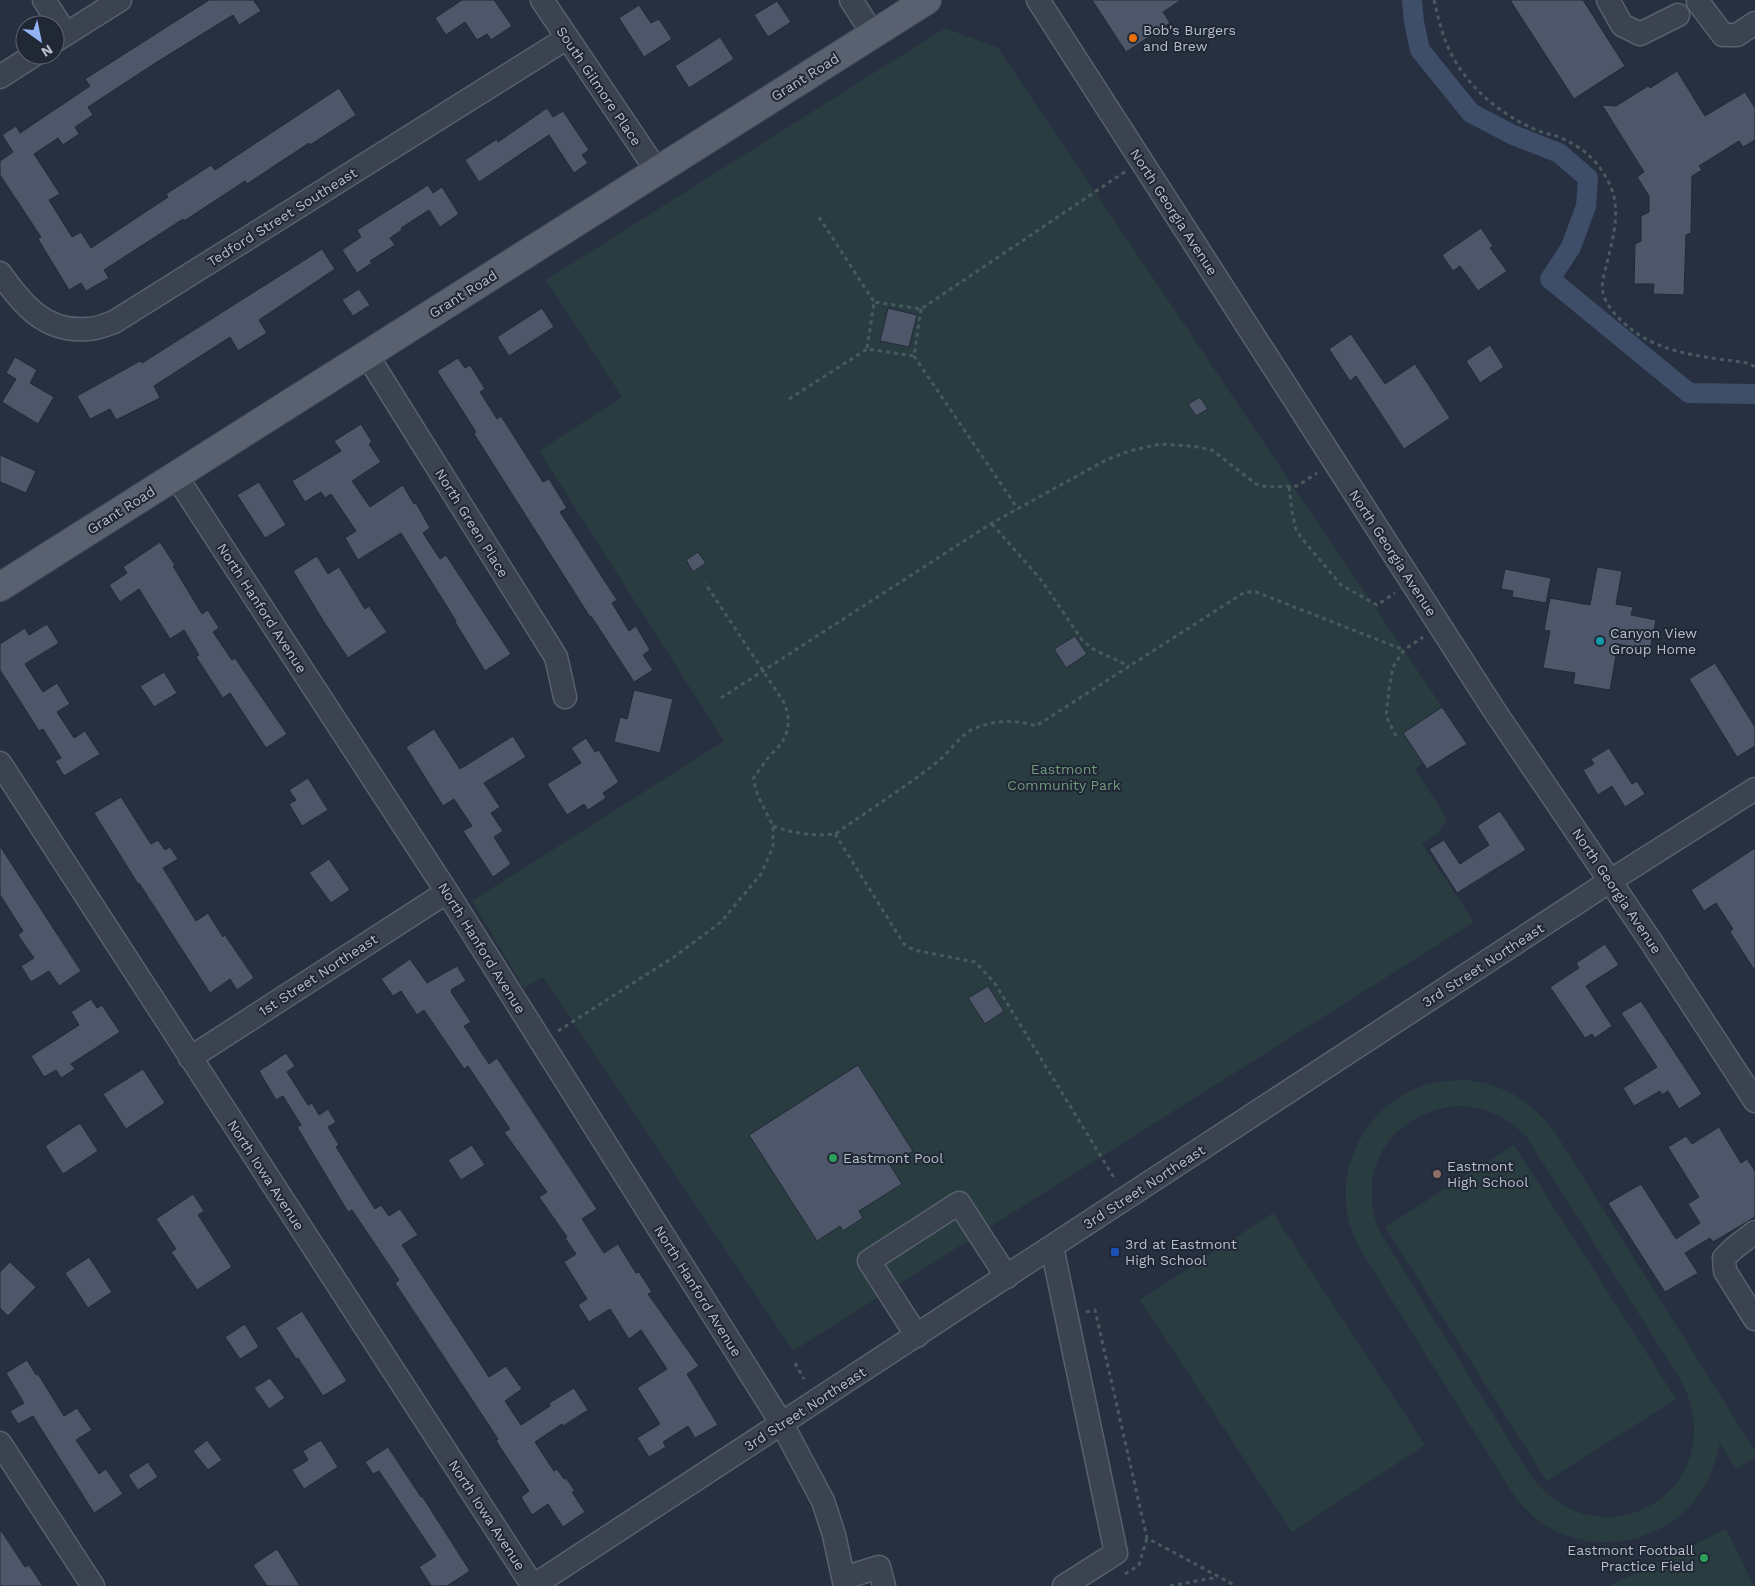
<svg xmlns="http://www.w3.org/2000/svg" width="1755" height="1586" font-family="'Work Sans',sans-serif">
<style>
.green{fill:#293d41;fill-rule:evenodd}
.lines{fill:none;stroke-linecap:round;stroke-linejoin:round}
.canal{stroke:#3e4d68;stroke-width:20}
.building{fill:#4d5769;stroke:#222937}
.minor-casing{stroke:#59606d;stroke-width:25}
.major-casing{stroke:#454b59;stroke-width:30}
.path{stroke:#475a5e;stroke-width:3;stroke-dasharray:4 4;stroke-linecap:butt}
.minor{stroke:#3b4250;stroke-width:22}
.major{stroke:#596170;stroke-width:28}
.food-dot{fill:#e8710a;stroke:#202735;stroke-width:2}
.culture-dot{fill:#0f9aa8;stroke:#202735;stroke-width:2}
.leisure-dot{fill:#2e9e5b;stroke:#202735;stroke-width:2}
.education-dot{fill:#8d6e63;stroke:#202735;stroke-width:2}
.transit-dot{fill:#1a4fb4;stroke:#202735;stroke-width:2}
.labels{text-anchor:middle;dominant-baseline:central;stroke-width:4;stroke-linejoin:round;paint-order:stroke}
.poi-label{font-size:14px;fill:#b8beca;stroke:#202735;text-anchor:start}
.street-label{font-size:14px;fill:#b8beca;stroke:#202735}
.park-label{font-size:14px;fill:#709a7c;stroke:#202735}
</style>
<rect width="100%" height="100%" fill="#273040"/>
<path class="green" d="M945 28 998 48 1442 707 1403 733 1423 764 1415 769 1447 819 1438 833 1422 844 1474 922 793 1351 543 977 524 988 472 901 724 741 539 451 622 397 546 280Z
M1467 1080C1508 1086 1532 1101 1556 1134L1755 1451V1457L1736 1469 1720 1443C1715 1463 1709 1483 1696 1499 1658 1547 1583 1557 1535 1518 1525 1509 1517 1500 1510 1489L1363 1254C1354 1238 1347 1222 1346 1204 1342 1149 1379 1095 1433 1083 1444 1081 1456 1080 1467 1080ZM1452 1106C1482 1105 1505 1115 1526 1136L1682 1382C1735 1488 1602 1570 1531 1476L1378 1229C1357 1168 1389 1117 1452 1106Z
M1514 1145 1676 1399 1547 1481 1385 1227Z
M1273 1213 1425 1445 1292 1532 1140 1300Z
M1726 1529 1754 1586H1609Z"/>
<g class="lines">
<path class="canal" d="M1412 0 1414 22 1420 50 1471 113 1513 135 1559 153 1588 178 1586 206 1571 247 1550 279 1689 393 1755 394"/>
</g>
<path class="building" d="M209 0H256L254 1 261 11 239 25 233 15 157 62 88 107 93 115 75 127 79 134 63 145 58 138 34 154 60 194 49 200 72 237 81 232 91 248 168 197 166 194 211 165 215 170 339 88 356 115 310 145 309 143 247 184 245 181 184 221 183 219 104 270 109 278 86 291 81 283 69 290 38 239 41 237 0 175V161L13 152 2 135 16 126 20 133 90 86 85 79Z
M462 0H494L512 26 491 40 487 34 477 40 465 22 446 35 435 18Z
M1092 0H1181L1163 12 1170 23 1126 52Z
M1510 0H1583L1625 66 1574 99Z
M777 1 791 22 768 37 754 15Z
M639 5 651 23 659 19 672 39 644 57 619 18Z
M720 37 734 59 689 88 675 66Z
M1677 71 1705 116 1745 92 1755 108V140L1743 147 1739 141 1699 166 1702 170 1692 176 1691 233 1686 235 1684 295 1653 294 1654 284H1634L1635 244 1641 241V216L1649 212V196L1637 177 1644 172 1602 105 1616 106 1648 86 1650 88Z
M547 108 553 117 563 111 589 150 582 155 588 163 574 173 549 135 479 182 465 160 497 139 498 142Z
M428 185 433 193 442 187 459 214 440 227 429 210 401 228 403 229 390 238 395 245 370 261 372 263 357 273 342 250 361 237 357 230Z
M1481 228 1493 246 1490 248 1507 271 1478 291 1460 266 1453 271 1442 255Z
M322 249 335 269 259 320 267 333 238 351 230 337 154 386 160 398 116 420 110 409 90 419 77 396 140 361 142 363Z
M359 289 370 305 353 316 342 300Z
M542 308 554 327 509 356 497 337Z
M888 308 917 315 909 347 880 341Z
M1351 334 1385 384 1415 364 1450 418 1404 449 1356 376 1350 381 1329 349Z
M1490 345 1504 367 1480 383 1466 361Z
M15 357 37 370 30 383 54 397 38 424 2 402 16 379 6 373Z
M458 358 465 368 470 365 485 389 480 392 497 419 501 416 543 482 549 479 567 508 560 512 617 600 612 603 629 631 636 626 650 650 643 655 653 670 634 682 591 616 590 617 474 434 476 432 437 371Z
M1200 397 1208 409 1196 416 1188 404Z
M361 424 372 442 369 444 381 462 352 481 370 507 403 485 414 504 416 503 430 528 423 533 440 559 446 555 511 654 485 671 455 622 456 621 401 533 358 560 345 538 356 531 331 494 325 498 321 492 305 502 292 481 341 451 334 441Z
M0 455 36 471 26 493 0 482Z
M259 482 286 525 265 538 237 495Z
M160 542 175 565 173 566 202 614 208 610 219 628 213 632 232 660 235 658 287 734 266 748 230 693 223 698 196 657 199 655 184 630 170 639 139 589 120 602 109 585 127 573 123 567Z
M698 552 706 563 693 572 686 560Z
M317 556 328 574 339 567 365 609 369 606 387 632 348 658 324 622 293 571Z
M1597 567 1622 571 1616 604 1633 607 1631 615 1656 620 1650 650 1618 644 1610 690 1573 684 1575 673 1543 668 1550 631 1544 630 1550 598 1590 605Z
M1505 569 1551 578 1546 603 1512 597 1513 591 1501 589Z
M47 624 59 643 25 664 43 692 57 683 70 704 57 712 74 738 85 731 100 754 64 776 55 761 61 758 43 729 39 731 0 670V644L25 628 29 635Z
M1075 636 1087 654 1066 668 1054 649Z
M1715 663 1755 727V746L1737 757 1689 679Z
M164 672 177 693 154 707 140 686Z
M634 690 673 699 660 753 614 742 620 717 627 719Z
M1442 707 1467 744 1427 769 1403 733Z
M434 729 460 769 513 736 526 757 484 783 500 807 491 813 503 831 494 837 511 864 493 877 463 831 472 826 454 799 443 806 406 747Z
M586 738 595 752 599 750 619 782 603 793 606 798 588 810 584 804 567 815 547 784 581 763 571 748Z
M1609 748 1632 784 1637 781 1645 794 1625 807 1612 786 1598 795 1583 770 1594 764 1591 759Z
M308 778 328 810 302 826 289 804 296 800 289 790Z
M121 797 151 844 158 840 165 850 170 847 178 859 163 868 196 921 208 913 223 937 225 935 254 978 237 990 230 979 210 993 139 883 138 884 94 813Z
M1500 811 1526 850 1457 893 1429 849 1444 840 1460 864 1489 845 1477 826Z
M0 846 81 971 59 986 49 971 31 982 21 966 34 958 18 935 23 931 0 895Z
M1755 848V971L1730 932 1733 929 1716 903 1704 911 1691 890Z
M329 859 350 890 331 903 309 873Z
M1605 944 1619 965 1586 986 1612 1026 1595 1038 1592 1034 1585 1038 1550 987 1579 968 1576 963Z
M410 959 427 983 457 966 466 981 452 989 451 992 471 1022 464 1026 489 1064 497 1058 597 1209 582 1219 604 1253 618 1244 636 1273 639 1272 652 1292 648 1294 699 1366 687 1374 718 1425 695 1438 688 1426 663 1442 666 1447 649 1457 637 1438 660 1424 637 1388 667 1369 641 1330 629 1339 610 1309 589 1322 578 1305 587 1299 564 1262 576 1254 565 1238 567 1237 539 1197 547 1192 504 1132 510 1129 468 1066 464 1069 424 1010 417 1015 401 991 393 996 381 979Z
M988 986 1004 1011 985 1024 968 998Z
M91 999 97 1008 102 1005 120 1032 71 1064 75 1069 61 1078 56 1070 44 1077 31 1056 79 1025 71 1012Z
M1641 1001 1702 1094 1679 1109 1668 1091 1662 1095 1660 1091 1634 1106 1623 1088 1657 1067 1621 1013Z
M286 1053 295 1066 287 1072 308 1105 312 1103 319 1115 328 1109 336 1122 328 1127 339 1145 336 1147 375 1209 381 1205 389 1216 400 1209 418 1235 402 1245 482 1366 489 1377 506 1366 522 1389 505 1401 521 1425 550 1406 549 1403 574 1388 588 1410 563 1426 562 1424 535 1442 554 1471 557 1469 564 1479 566 1478 575 1491 572 1492 585 1512 563 1527 548 1504 532 1515 521 1497 529 1491 496 1441 498 1439 395 1283 399 1280 352 1210 348 1212 297 1127 301 1125 283 1096 276 1100 259 1071Z
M858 1065 913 1151 890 1165 902 1184 859 1211 863 1218 843 1231 840 1226 817 1241 749 1135Z
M143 1069 165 1103 126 1129 103 1094Z
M80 1123 98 1151 63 1174 45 1146Z
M1719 1127 1741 1163 1747 1159 1755 1171V1217L1713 1242 1710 1238 1685 1253 1698 1273 1665 1292 1608 1203 1641 1184 1676 1239 1700 1223 1688 1204 1699 1197 1668 1147 1686 1136 1692 1144Z
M472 1145 485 1165 461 1180 448 1160Z
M193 1194 204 1211 198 1215 232 1267 197 1290 171 1252 176 1249 156 1219Z
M89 1257 112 1292 88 1308 65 1273Z
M10 1262 36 1287 8 1316 0 1308V1272Z
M302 1311 347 1381 323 1396 298 1358 296 1359 276 1328Z
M245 1324 259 1347 240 1359 225 1337Z
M27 1360 36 1375 38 1374 64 1416 77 1408 92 1430 76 1440 99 1474 106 1469 123 1494 94 1513 33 1416 18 1424 10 1411 24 1403 6 1373Z
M270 1378 285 1398 269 1409 254 1388Z
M207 1440 222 1460 208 1470 193 1451Z
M321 1440 338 1467 304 1489 292 1470 308 1460 303 1451Z
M388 1447 421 1497 422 1496 470 1571 447 1586H431L419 1567 436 1556 379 1471 373 1474 365 1462Z
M148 1462 158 1477 138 1490 128 1475Z
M0 1529 25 1567 29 1565 43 1586H0Z
M277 1549 300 1586H267L253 1565Z"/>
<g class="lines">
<g class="minor-casing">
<path id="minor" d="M44 0 66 34
M542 0 657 171
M851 0 873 34
M1038 0 1494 710 1652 943 1755 1101
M1608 0 1622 25 1640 34 1678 15
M1698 2 1723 35H1737L1755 23
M55 41 120 0
M0 77 34 55
M0 273C22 304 45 333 88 329 96 329 106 325 114 322L567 38
M367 355 556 657 565 697
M176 476 447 892 782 1424 823 1501 834 1535 845 1586
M0 763 533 1586
M190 1058 447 892
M1755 1232 1733 1249 1724 1258 1725 1271 1755 1319
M1052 1247 1116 1553 1064 1586
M917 1336 869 1261 959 1203 1007 1277
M0 1443 93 1586
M844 1578 879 1567 884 1586
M533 1586 1610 881 1755 789"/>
</g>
<g class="major-casing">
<path id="major" d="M0 587 927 0"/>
</g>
<path class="path" d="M1434 0C1438 16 1441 32 1448 47 1464 84 1498 113 1534 129 1542 133 1551 134 1559 137 1584 148 1598 160 1610 185 1622 211 1612 241 1606 267 1604 274 1601 285 1603 293 1606 305 1615 315 1624 323 1656 354 1706 357 1748 363L1755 367
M819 217 874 302
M921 309 914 356 867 349 874 302 921 309 1126 171
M914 356 1018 509
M789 399 867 349
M1289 487 1292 512 1296 530 1304 541 1341 585 1377 605 1395 593
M992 524 1042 581 1082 640 1093 649 1129 666
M721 698 992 523 1106 460 1129 451 1160 444 1192 446 1212 450 1256 484 1267 487 1297 486 1317 473
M1396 736 1386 716 1389 689 1393 667 1404 650 1423 637
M773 826C795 834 812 836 835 834 869 810 904 788 936 763 948 754 960 735 973 729 994 720 1015 719 1036 726L1245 592H1256L1404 650
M835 834 904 944 914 950 975 962 994 982 1116 1181
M558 1031 674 957 721 922 761 874 773 847V826L758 796 753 779 767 759 782 743 788 729V716L785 704 705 583
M1086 1312 1095 1310 1147 1538 1236 1586
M795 1363 804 1379
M1125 1574 1139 1565 1147 1538
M1170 1586 1218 1577"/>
<use href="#minor" class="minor"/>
<use href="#major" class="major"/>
</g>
<circle class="food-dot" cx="1133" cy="38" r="5"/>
<circle class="culture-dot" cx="1600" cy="641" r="5"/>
<g class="leisure-dot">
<circle cx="833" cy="1158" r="5"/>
<circle cx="1704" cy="1558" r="5"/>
</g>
<circle class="education-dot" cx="1437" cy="1174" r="5"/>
<rect class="transit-dot" x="1110" y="1247" width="10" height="10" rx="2.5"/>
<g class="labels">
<g class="poi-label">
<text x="1143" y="30">Bob's Burgers<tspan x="1143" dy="16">and Brew</tspan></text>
<text x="1610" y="633">Canyon View<tspan x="1610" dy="16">Group Home</tspan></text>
<text x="843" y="1158">Eastmont Pool</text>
<text x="1447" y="1166">Eastmont<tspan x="1447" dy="16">High School</tspan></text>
<text x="1125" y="1244">3rd at Eastmont<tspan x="1125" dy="16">High School</tspan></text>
<text x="1694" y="1550" text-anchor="end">Eastmont Football<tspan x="1694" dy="16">Practice Field</tspan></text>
</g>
<g class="street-label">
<text transform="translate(805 77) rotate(-32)">Grant Road</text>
<text transform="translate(599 86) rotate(56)">South Gilmore Place</text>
<text transform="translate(1174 212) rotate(57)">North Georgia Avenue</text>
<text transform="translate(282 217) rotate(-32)">Tedford Street Southeast</text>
<text transform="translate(463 294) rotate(-32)">Grant Road</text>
<text transform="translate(121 510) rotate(-32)">Grant Road</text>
<text transform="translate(472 523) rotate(58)">North Green Place</text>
<text transform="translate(1393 553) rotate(57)">North Georgia Avenue</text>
<text transform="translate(262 608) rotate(57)">North Hanford Avenue</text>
<text transform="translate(1617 891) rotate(56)">North Georgia Avenue</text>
<text transform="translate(482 948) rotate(58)">North Hanford Avenue</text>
<text transform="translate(1483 965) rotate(-33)">3rd Street Northeast</text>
<text transform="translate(318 975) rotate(-33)">1st Street Northeast</text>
<text transform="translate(266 1175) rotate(57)">North Iowa Avenue</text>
<text transform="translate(1144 1187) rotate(-33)">3rd Street Northeast</text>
<text transform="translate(698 1291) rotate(58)">North Hanford Avenue</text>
<text transform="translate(805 1409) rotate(-33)">3rd Street Northeast</text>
<text transform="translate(487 1515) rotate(57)">North Iowa Avenue</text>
</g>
<g class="park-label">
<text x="1064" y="769">Eastmont<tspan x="1064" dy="16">Community Park</tspan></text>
</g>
</g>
<g transform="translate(40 40) rotate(147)"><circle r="24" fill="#202735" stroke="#5d6371"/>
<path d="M0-4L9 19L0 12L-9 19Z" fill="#94b3f4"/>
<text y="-8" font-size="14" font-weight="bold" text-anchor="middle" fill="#b8beca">N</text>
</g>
</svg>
